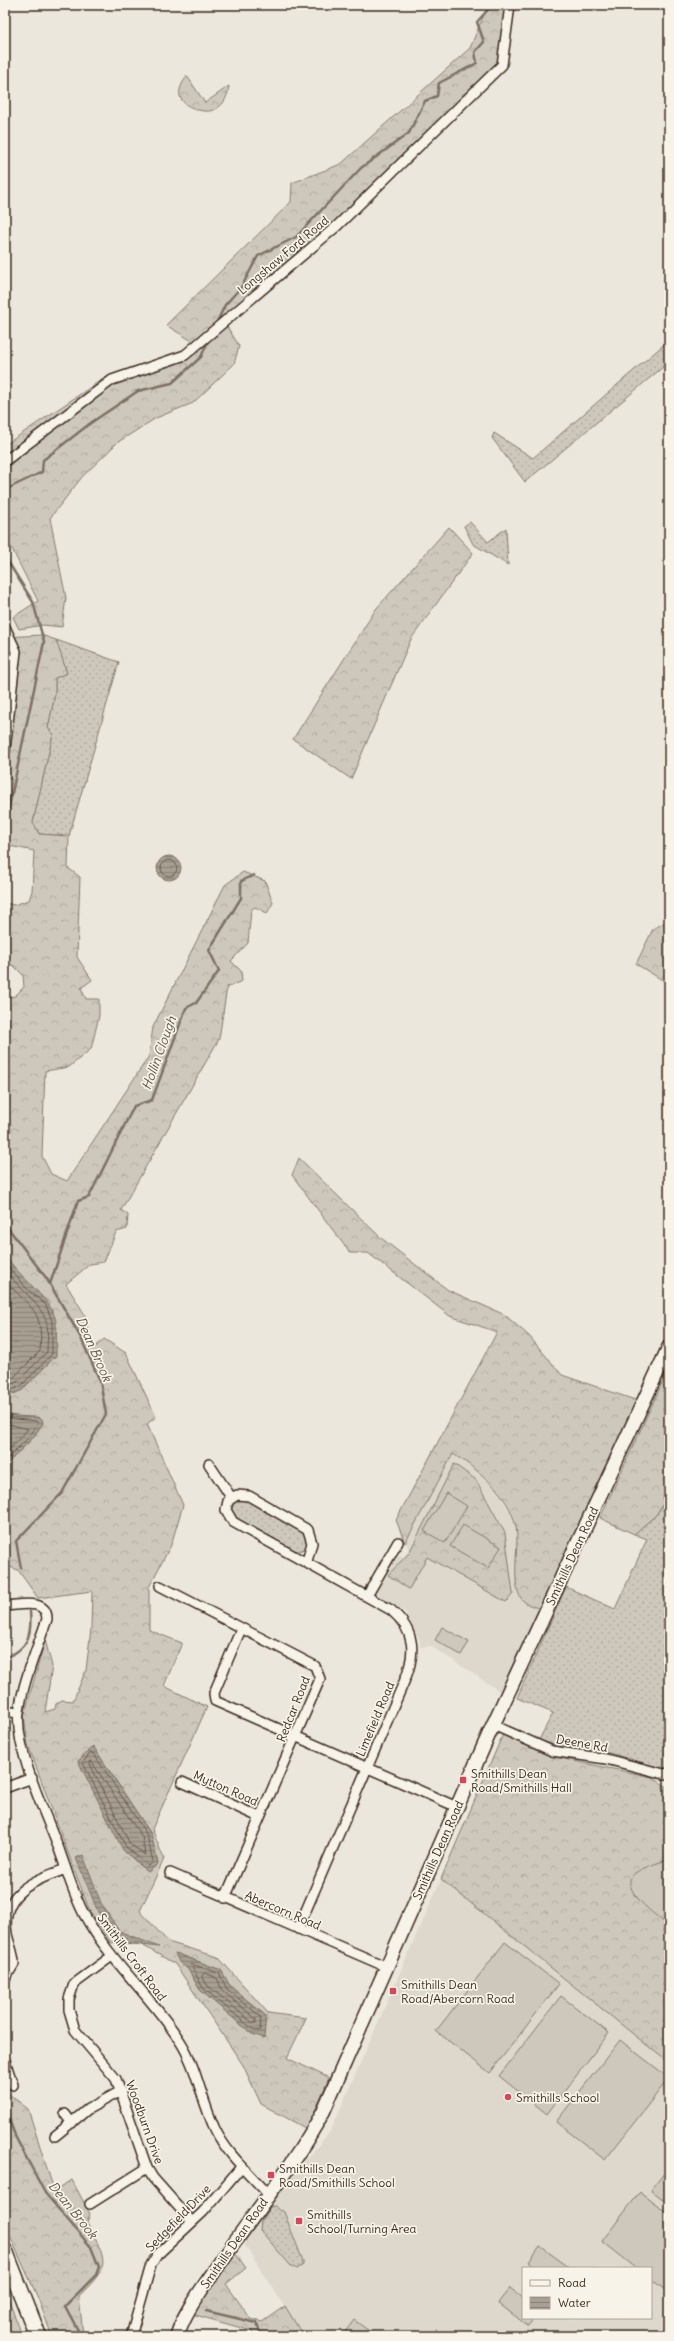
<svg xmlns="http://www.w3.org/2000/svg" width="674" height="2341" font-family="Delius,sans-serif">
<style>
.built{fill:#ddd7cc;fill-rule:evenodd}
.grass{fill:url(#grass-dots);stroke:#84796d}
.forest{fill:url(#forest-crowns);stroke:#84796d;fill-rule:evenodd}
.garden{fill:#cec8bc;stroke:#84796d}
.water{fill:url(#water-rules);stroke:#7c7064}
.lines{fill:none;stroke-linecap:round;stroke-linejoin:round}
.shore{stroke:#67594d;stroke-width:1}
.stream{stroke:#7c7064;stroke-width:2.5}
.street-casing{stroke:#3b2a1e;stroke-width:12}
.secondary-casing{stroke:#3b2a1e;stroke-width:16}
.highway-casing{stroke:#3b2a1e;stroke-width:19}
.street{stroke:#f7f3e8;stroke-width:9}
.secondary{stroke:#f7f3e8;stroke-width:13}
.highway{stroke:#f7f3e8;stroke-width:16}
.poi-dot{fill:#d1495b;stroke:#f7f3e8;stroke-width:1.5}
.labels{text-anchor:middle;dominant-baseline:central;stroke-width:3.5;stroke-linejoin:round;paint-order:stroke}
.street-label{font-size:12px;fill:#3b2a1e;stroke:#f7f3e8}
.poi-label{font-size:12px;fill:#3b2a1e;stroke:#f7f3e8;text-anchor:start}
.water-label{font-size:13px;font-style:italic;fill:#615347;stroke:#f7f3e8}
</style>
<defs>
<pattern id="grass-dots" width="8" height="8" patternUnits="userSpaceOnUse"><rect width="8" height="8" fill="#cec8bc"/><path d="M2 2h.1M6 6h.1" fill="none" stroke="#b2aca1" stroke-width="1.8" stroke-linecap="round"/></pattern>
<pattern id="forest-crowns" width="20" height="18" patternUnits="userSpaceOnUse"><rect width="20" height="18" fill="#cec8bc"/><path d="M2 6a3 3 0 1 1 6 0M12 15a3 3 0 1 1 6 0" fill="none" stroke="#b2aca1"/></pattern>
<pattern id="water-rules" width="6" height="5" patternUnits="userSpaceOnUse"><rect width="6" height="5" fill="#a89f93"/><path d="M0 2.5h6" fill="none" stroke="#8a8277"/></pattern>
</defs>
<rect width="100%" height="100%" fill="#ece7dc"/>
<filter id="ink" filterUnits="userSpaceOnUse"><feTurbulence type="fractalNoise" baseFrequency=".025" numOctaves="2"/><feDisplacementMap in="SourceGraphic" scale="8" xChannelSelector="R" yChannelSelector="G"/><feConvolveMatrix kernelMatrix="1 2 1 2 8 2 1 2 1" color-interpolation-filters="sRGB"/></filter>
<g filter="url(#ink)">
<path class="built" d="M453 1454 482 1474 500 1496 510 1512 516 1526 518 1547 516 1585 526 1603 541 1609 501 1692 431 1646 420 1647V1641L405 1612 378 1595 376 1591 396 1555 404 1556 409 1548 405 1543 408 1535Z
M441 1879 669 2063V2336H311L299 2329 241 2239 331 2130ZM523 2268H651V2318H523Z"/>
<path class="grass" d="M669 340V362L525 482 492 438 494 433 533 458Z
M470 522 488 542 506 528 508 565 473 544 464 526Z
M56 640 119 662 69 836 39 834 33 822 53 734 48 728 55 694V678L67 673Z
M669 1494V1768L662 1769 603 1751 554 1745 539 1740 553 1713 517 1698 566 1587 615 1609 647 1539 634 1534 656 1515Z
M236 1499H246L305 1531 308 1544C305 1550 299 1552 293 1550L236 1518 230 1508Z
M275 2206 284 2212 303 2261V2265L297 2269 291 2266 260 2230 261 2221 270 2207Z"/>
<path class="forest" d="M488 5H506L499 62 333 224 222 318 239 346 234 364 193 403 156 418 118 442 82 477 50 518 66 598 62 627 43 625 19 629 13 617 38 601 5 535V445L104 378 180 361 192 341 166 325 291 202 292 183 341 164 470 48Z
M187 76 205 103 229 86C227 106 213 117 193 108 188 106 182 103 180 96 178 89 183 82 187 76Z
M449 527 473 553 411 639 351 779 293 739 376 609Z
M41 635 56 640 67 673 55 678V694L48 728 53 734 33 822 39 834 69 836 68 868 80 877 77 957 92 980 81 988 86 999H99V1016L91 1049 69 1067 45 1071 42 1156 51 1174 67 1181 149 1056 153 1027 225 885 243 872 265 881 273 903 267 913 255 907 251 910 248 943 231 961 241 971 242 981 227 987 219 1039 121 1210 128 1215 127 1229 116 1232 104 1262 90 1264 66 1284 85 1315 92 1350 104 1339 126 1353 156 1417 147 1424 183 1505 171 1545 149 1587V1630L182 1643 164 1686 207 1707 152 1829 164 1859 140 1911 168 1942 218 1957 268 2013 306 2018 287 2058 329 2078 307 2129 261 2104 243 2065 175 1964 142 1945 117 1942 111 1943 89 1909 28 1745 24 1716 45 1640 52 1666 45 1712 55 1709 56 1704 62 1700 73 1701 86 1670 91 1629 92 1591 38 1598 18 1570 5 1565V1466L32 1439 43 1423 38 1417 25 1418 5 1414V1396L7 1397 22 1390 56 1356 49 1303 30 1286 5 1256V998L15 996 24 987 23 975 13 965H5V903L14 905 29 900 32 891 34 851 5 845 12 779 5 778V637ZM93 1746 151 1834 158 1864 148 1872 123 1850ZM176 1953 221 1970 230 1986 266 2016 252 2034 200 1990 188 1969 179 1962Z
M669 920V984L636 964 653 929Z
M299 1158 381 1238 448 1290 505 1315 529 1336 562 1375 638 1401 541 1609C536 1607 530 1606 526 1603 508 1592 520 1547 516 1527 509 1494 479 1470 453 1454L405 1543 396 1520 497 1332 450 1316 368 1253H350L292 1175Z
M669 1368V1494L656 1515 634 1534 600 1518Z
M454 1464 476 1480 505 1533 513 1594 506 1602 427 1557 409 1589 388 1575 409 1553Z
M503 1734 555 1757 652 1777 669 1788V1859L634 1874V1895L669 1926V2063L441 1879Z
M5 2091 28 2109 54 2190 72 2180 90 2214 87 2222C106 2262 113 2263 79 2296L83 2336H52L38 2298 5 2225Z
M233 2250 246 2268 226 2284 251 2319 262 2322 285 2306 299 2329 311 2336H253L252 2331 192 2314Z
M5 2287 21 2336H5Z"/>
<path class="garden" d="M446 1493 467 1506 445 1543 424 1531Z
M463 1525 501 1547 488 1568 450 1546Z
M442 1627 469 1642 461 1655 435 1640Z
M669 1859V1926C659 1918 615 1887 635 1873 644 1867 658 1863 669 1859Z
M505 1942 559 1984 490 2073 436 2031Z
M561 1996 609 2033 547 2114 499 2076Z
M620 2040 669 2078 605 2160 556 2122Z
M669 2167V2204L651 2190Z
M640 2192 669 2214V2293L651 2279V2268H636L602 2241Z
M540 2246 570 2268H538L529 2262Z
M510 2288 523 2298V2318H534L528 2326 498 2303Z
M354 2320 376 2336H342Z"/>
<path class="water" d="M157 868a12 12 0 1 1 24 0a12 12 0 1 1-24 0Z
M5 1256C18 1275 54 1302 56 1322 57 1333 56 1345 56 1356L22 1390 7 1397 5 1396Z
M5 1414C17 1418 31 1415 42 1419L43 1423 32 1439 5 1466Z
M93 1746 151 1834 158 1864 148 1872 123 1850 78 1761Z
M83 1855 101 1903 119 1931 159 1947 117 1942 98 1912 76 1858Z
M175 1953 221 1970 230 1986 266 2016 264 2038 252 2034 200 1990 188 1969 179 1962Z"/>
<g class="lines">
<path class="shore" d="M161 868a8 8 0 1 1 16 0a8 8 0 1 1-16 0Z
M5 1263 27 1289 46 1305 52 1321V1354L20 1387 5 1392
M5 1271C16 1284 42 1306 46 1321 49 1330 47 1342 47 1352L17 1382 5 1387
M5 1280C30 1309 44 1308 40 1351L14 1377 5 1381
M5 1418 36 1421 38 1423 29 1437 5 1461
M5 1423 28 1429 5 1454
M91 1753 94 1754 147 1835 153 1862 149 1866 126 1847 83 1763Z
M91 1761 142 1837 145 1855 130 1844 90 1764Z
M191 1964 219 1973 227 1989 261 2017 260 2031 254 2030 203 1988Z
M205 1973 215 1977 224 1992 256 2019V2023H253L207 1985 202 1976Z"/>
<path class="stream" d="M216 324 225 305 242 286 258 256 296 237 361 168 409 133 425 101 437 96 439 83 477 63 475 52 484 42 477 22 492 5
M5 490 42 472 43 460 92 422 138 391 172 383 201 357 209 339
M5 557 33 602 44 642 5 826
M5 1224 47 1279 80 1336 100 1381 106 1414 62 1493 16 1541 21 1568
M50 1284 78 1201 89 1197 134 1106 152 1100 186 1008 196 1003 219 971 209 950 241 898V881L254 875
M5 1658C28 1649 32 1635 30 1612
M5 2109 16 2138 45 2193 91 2247 99 2267 96 2275 65 2306 81 2336
M206 2311 257 2323 261 2336"/>
<g class="street-casing">
<path id="street" d="M5 461 112 380 185 355 337 226 502 65 510 5
M5 627 16 651 5 750
M209 1464 231 1497
M160 1586 315 1666 320 1679 225 1898
M367 1596 398 1542
M5 1606C20 1605 47 1598 47 1619 37 1649 23 1681 19 1712 14 1748 46 1815 59 1849 67 1871 74 1896 85 1916 111 1962 152 1997 180 2041 197 2067 201 2100 215 2129 226 2153 250 2174 268 2194
M241 1629 214 1693 215 1701 457 1807
M5 1711 18 1713
M493 1725 552 1751 606 1759 664 1774 669 1773
M182 1782 259 1817
M5 1788 32 1778
M170 1873 387 1967
M298 1929 404 1682C416 1654 416 1631 391 1610L233 1522 226 1510 228 1501 237 1495 249 1496 308 1530 312 1543 307 1561
M112 1956 74 1984 69 1999V2010L75 2030 116 2079 147 2168 153 2178 192 2222
M5 1979 14 1964C14 1953 9 1944 7 1934 0 1892 35 1880 66 1869
M5 2061 13 2085
M65 2114 72 2123
M55 2136 88 2109 121 2091
M90 2204 147 2168
M131 2336 151 2265 157 2255 203 2212 242 2166"/>
</g>
<g class="secondary-casing">
<path id="secondary" d="M177 2336C184 2312 201 2291 215 2270 250 2218 293 2167 323 2112L493 1725 669 1347"/>
</g>
<g class="highway-casing">
<path id="highway" d="M5 2252 38 2336"/>
</g>
<use href="#street" class="street"/>
<use href="#secondary" class="secondary"/>
<use href="#highway" class="highway"/>
</g>
</g>
<g class="poi-dot">
<rect x="459" y="1776" width="8" height="8" rx="2"/>
<rect x="389" y="1987" width="8" height="8" rx="2"/>
<circle cx="508" cy="2097" r="4"/>
<rect x="267" y="2171" width="8" height="8" rx="2"/>
<rect x="295" y="2217" width="8" height="8" rx="2"/>
</g>
<g class="labels">
<g class="street-label">
<text transform="translate(283 255) rotate(-40)">Longshaw Ford Road</text>
<text transform="translate(572 1556) rotate(-65)">Smithills Dean Road</text>
<text transform="translate(293 1709) rotate(-68)">Redcar Road</text>
<text transform="translate(375 1719) rotate(-67)">Limefield Road</text>
<text transform="translate(582 1743) rotate(10)">Deene Rd</text>
<text transform="translate(226 1788) rotate(24)">Mytton Road</text>
<text transform="translate(438 1850) rotate(-66)">Smithills Dean Road</text>
<text transform="translate(283 1910) rotate(23)">Abercorn Road</text>
<text transform="translate(132 1957) rotate(53)">Smithills Croft Road</text>
<text transform="translate(145 2122) rotate(70)">Woodburn Drive</text>
<text transform="translate(178 2218) rotate(-46)">Sedgefield Drive</text>
<text transform="translate(234 2243) rotate(-55)">Smithills Dean Road</text>
</g>
<g class="poi-label">
<text x="471" y="1773">Smithills Dean<tspan x="471" dy="14">Road/Smithills Hall</tspan></text>
<text x="401" y="1984">Smithills Dean<tspan x="401" dy="14">Road/Abercorn Road</tspan></text>
<text x="516" y="2097">Smithills School</text>
<text x="279" y="2168">Smithills Dean<tspan x="279" dy="14">Road/Smithills School</tspan></text>
<text x="307" y="2214">Smithills<tspan x="307" dy="14">School/Turning Area</tspan></text>
</g>
<g class="water-label">
<text transform="translate(159 1053) rotate(-70)">Hollin Clough</text>
<text transform="translate(94 1349) rotate(66)">Dean Brook</text>
<text transform="translate(73 2210) rotate(51)">Dean Brook</text>
</g>
</g>
<rect width="674" height="2341" fill="none" stroke="#f7f3e8" stroke-width="20"/>
<rect x="10" y="10" width="654" height="2321" fill="none" stroke="#3b2a1e" stroke-width="1.5" filter="url(#ink)"/>
<rect x="522" y="2267" width="130" height="52" fill="#f7f3e8" stroke="#aca397"/>
<rect x="530" y="2280" width="20" height="6" fill="#f7f3e8" stroke="#aca397"/>
<text x="558" y="2287" font-size="12" fill="#3b2a1e">Road</text>
<rect x="530" y="2297" width="20" height="12" fill="url(#water-rules)" stroke="#aca397"/>
<text x="558" y="2307" font-size="12" fill="#3b2a1e">Water</text>
</svg>
